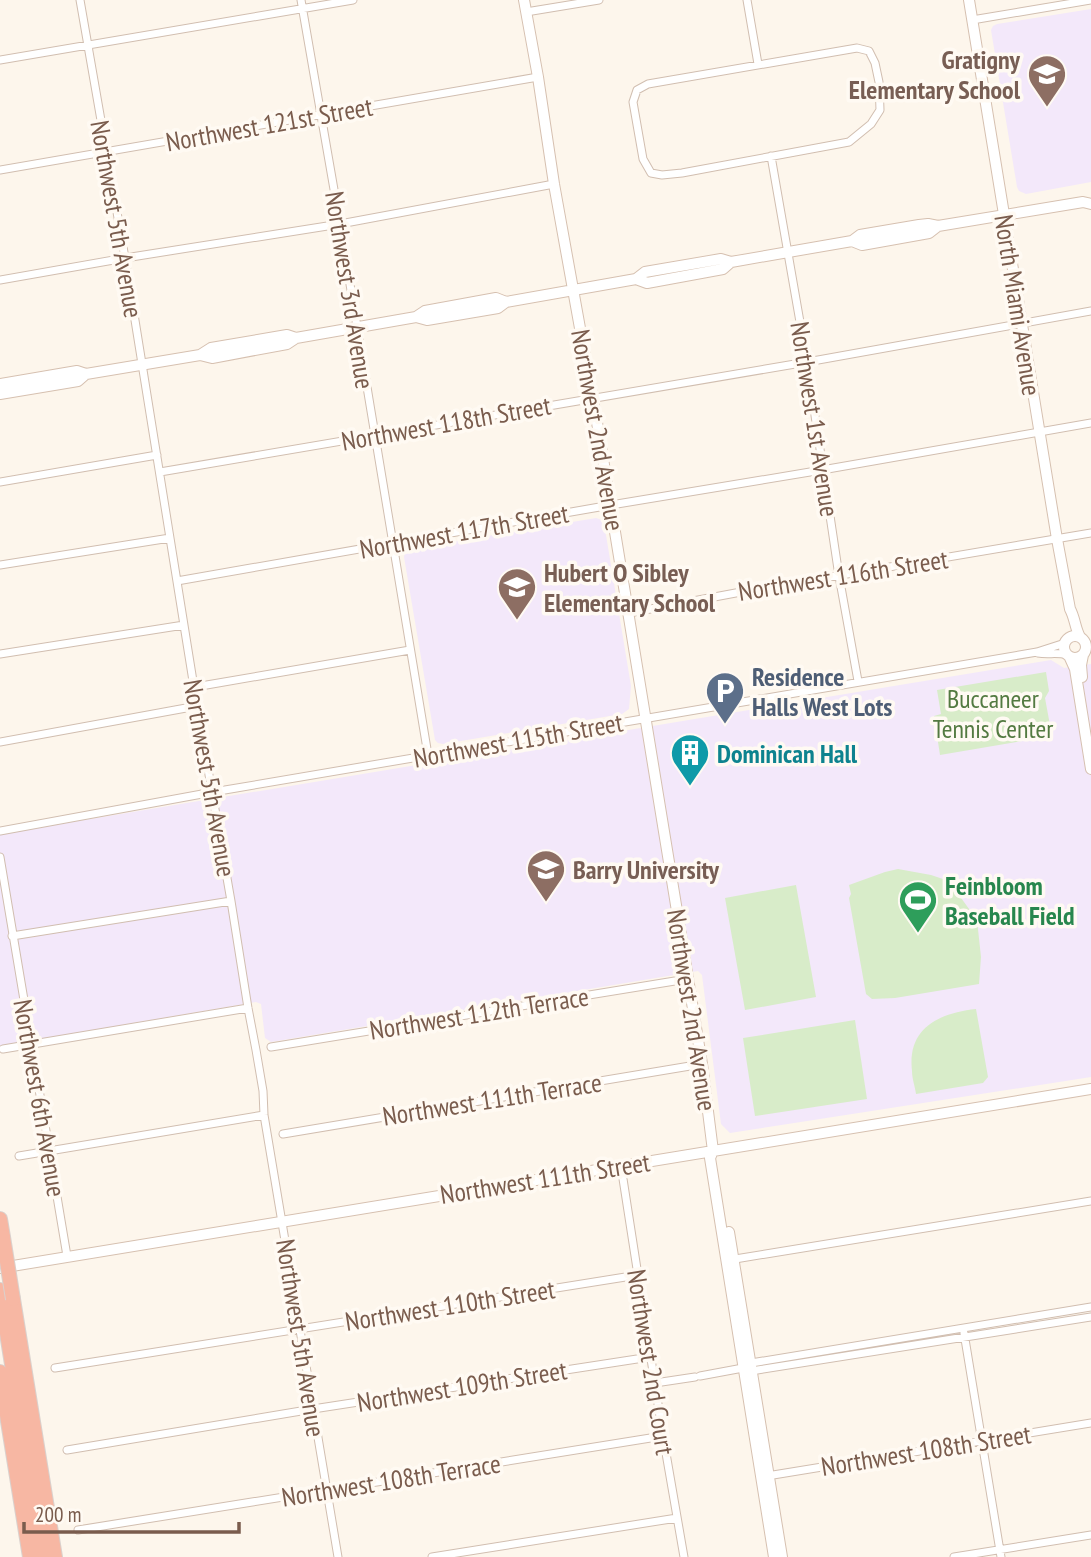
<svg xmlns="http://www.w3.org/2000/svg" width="1091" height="1557" font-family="'PT Sans Narrow',sans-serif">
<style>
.education{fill:#f3e8fa}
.green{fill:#d8ecc9}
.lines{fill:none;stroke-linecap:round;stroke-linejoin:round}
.street-casing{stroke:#d1beb0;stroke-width:9}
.secondary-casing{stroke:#d6c0b0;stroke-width:12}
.highway-casing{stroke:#dad1cd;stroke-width:16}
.street{stroke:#fff;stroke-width:7}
.secondary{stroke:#fff;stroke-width:10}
.highway{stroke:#f7b7a3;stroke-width:14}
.highway-bridge-casing{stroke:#dad1cd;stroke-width:16;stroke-linecap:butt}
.highway-bridge{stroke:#f7b7a3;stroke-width:14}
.labels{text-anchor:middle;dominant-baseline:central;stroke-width:7;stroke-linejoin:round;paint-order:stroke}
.education-label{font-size:26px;font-weight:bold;fill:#785e54;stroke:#fffaf3;text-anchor:start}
.street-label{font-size:26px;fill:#7a5c4d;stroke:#fffaf3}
.service-label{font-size:26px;font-weight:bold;fill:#4e5e75;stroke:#fffaf3;text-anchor:start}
.park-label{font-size:26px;fill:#537a41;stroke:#fffaf3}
.culture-label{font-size:26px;font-weight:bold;fill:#0d838f;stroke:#fffaf3;text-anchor:start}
.leisure-label{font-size:26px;font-weight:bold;fill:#27864d;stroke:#fffaf3;text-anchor:start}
</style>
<rect width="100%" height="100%" fill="#fdf6ec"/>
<path class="education" d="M1091 9V182L1026 194 1019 191 1017 187 991 30 993 26 997 24Z
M596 518 602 520 604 523 631 686 629 709 622 714 443 744 438 743 435 740 404 557 405 552 410 549Z
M1051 660 1064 668 1091 664V1077L730 1133 721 1124 702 975 698 971 271 1042 265 1038 261 1004 256 1002 0 1046V834Z"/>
<path class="green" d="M1046 672 1049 691 1045 698 1052 736 940 755 934 716 941 714 937 690Z
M898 869 931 875 943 879 951 884 977 920 981 957 979 984 895 998 872 999 866 994 849 898 851 894 849 885 885 872Z
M796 885 816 997 745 1010 725 898Z
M976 1009 988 1077 983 1083 916 1094C915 1086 912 1079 912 1071 907 1028 939 1013 976 1009Z
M855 1020 867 1099 755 1116 743 1038Z"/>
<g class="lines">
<g class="street-casing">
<path id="street" d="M80 0 125 258 197 706 231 901 248 1008 256 1050 263 1091 264 1115 338 1557
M301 0 340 224 428 755
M747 0 758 64
M526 12 599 0
M972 20 1091 0
M857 48 869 51 875 63 879 82 880 110 871 124 849 142 682 173 662 175 651 173 643 159 633 102 637 90 648 84Z
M0 60 353 0
M771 156 807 362 839 576 858 681
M0 170 538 77
M0 280 125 258 340 224 554 184
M160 472 807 362 1091 311
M0 482 157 455
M0 565 170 538
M177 581 611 505 822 470 1091 423
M629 613 741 592 1091 533
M1038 653C1048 655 1057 652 1067 655
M0 654 184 625
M195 687 410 650
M0 742 197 706
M0 831 213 792 1037 652 1065 643
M0 857 67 1256
M12 936 231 901
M271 1047 687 979
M3 1049 248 1008
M283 1134 702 1064
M19 1156 264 1115
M621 1166 663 1436 684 1557
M729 1260 1091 1201
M964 1333 1001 1557
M55 1368 638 1275
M751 1371 1091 1317
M700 1376 743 1368 751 1363 1091 1307
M655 1383 695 1377
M67 1450 313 1409 650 1357
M767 1476 1091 1423
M78 1530 663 1436
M432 1557 677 1518
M954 1557 1091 1535"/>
</g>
<g class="secondary-casing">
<path id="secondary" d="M524 0 538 77 554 184 598 428 702 1064 713 1151 710 1158 774 1557
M969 0 1057 539 1070 609C1075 618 1075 628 1080 637
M852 241 862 245 929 233 938 226
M636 279 645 272 721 259 731 262 852 241 860 235 919 225 928 224 938 226 1083 202 1091 204
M416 317 425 311 496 298 506 302 636 279 647 283 723 269 731 262
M200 355 212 358 287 344 296 338
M0 384 77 371 86 374 200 355 211 348 287 335 296 338 416 317 427 320 498 308 506 302
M0 394 78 381 86 374
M1064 647a11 11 0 1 1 22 0a11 11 0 1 1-22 0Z
M1070 658 1075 669 1091 769
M1082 677 1081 665 1083 655
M729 1232 782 1557
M0 1268 1091 1089"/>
</g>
<g class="highway-casing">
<path id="highway" d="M0 1219 3 1237
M0 1290 43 1557
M13 1299 55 1557
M0 1372 30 1557"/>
</g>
<use href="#street" class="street"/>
<use href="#secondary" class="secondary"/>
<use href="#highway" class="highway"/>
<g class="highway-bridge-casing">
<path id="highway-bridge" d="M3 1237 13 1299"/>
</g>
<use href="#highway-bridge" class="highway-bridge"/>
</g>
<defs>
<g id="school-pin" transform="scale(2.0125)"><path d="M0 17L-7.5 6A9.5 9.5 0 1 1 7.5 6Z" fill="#8d6e63" stroke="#fffaf3"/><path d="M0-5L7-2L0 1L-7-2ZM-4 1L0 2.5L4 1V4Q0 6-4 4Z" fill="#fff"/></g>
<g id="parking-pin" transform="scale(2.0125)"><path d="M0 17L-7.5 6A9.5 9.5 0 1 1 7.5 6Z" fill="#5c6f8a" stroke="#fffaf3"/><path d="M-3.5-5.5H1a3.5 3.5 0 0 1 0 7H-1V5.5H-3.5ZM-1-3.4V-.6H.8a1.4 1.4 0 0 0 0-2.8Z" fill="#fff"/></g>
<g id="building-pin" transform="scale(2.0125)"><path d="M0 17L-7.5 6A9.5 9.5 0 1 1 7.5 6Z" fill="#0f9aa8" stroke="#fffaf3"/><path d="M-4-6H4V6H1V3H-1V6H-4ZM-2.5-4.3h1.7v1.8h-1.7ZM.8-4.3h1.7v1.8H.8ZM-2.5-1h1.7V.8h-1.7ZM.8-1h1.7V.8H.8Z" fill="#fff"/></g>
<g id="university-pin" transform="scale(2.0125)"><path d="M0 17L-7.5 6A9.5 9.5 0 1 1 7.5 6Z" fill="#8d6e63" stroke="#fffaf3"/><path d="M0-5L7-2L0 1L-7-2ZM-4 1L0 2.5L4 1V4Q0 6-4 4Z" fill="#fff"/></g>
<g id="stadium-pin" transform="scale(2.0125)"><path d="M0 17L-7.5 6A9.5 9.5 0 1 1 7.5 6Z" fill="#2e9e5b" stroke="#fffaf3"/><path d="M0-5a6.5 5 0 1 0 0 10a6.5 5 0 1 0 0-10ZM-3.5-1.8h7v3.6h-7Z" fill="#fff"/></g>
</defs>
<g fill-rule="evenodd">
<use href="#school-pin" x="1047" y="74"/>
<use href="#school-pin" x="517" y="587"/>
<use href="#parking-pin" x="725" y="691"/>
<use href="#building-pin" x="690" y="753"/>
<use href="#university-pin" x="546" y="869"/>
<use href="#stadium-pin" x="918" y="900"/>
</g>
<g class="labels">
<g class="education-label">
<text x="1020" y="59" text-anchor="end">Gratigny<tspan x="1020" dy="30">Elementary School</tspan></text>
<text x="544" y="572">Hubert O Sibley<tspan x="544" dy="30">Elementary School</tspan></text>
<text x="573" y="869">Barry University</text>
</g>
<g class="street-label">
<text transform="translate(269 124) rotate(-10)">Northwest 121st Street</text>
<text transform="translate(117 219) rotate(80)">Northwest 5th Avenue</text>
<text transform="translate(350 290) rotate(81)">Northwest 3rd Avenue</text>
<text transform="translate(1018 305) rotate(81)">North Miami Avenue</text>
<text transform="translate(815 419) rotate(81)">Northwest 1st Avenue</text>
<text transform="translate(446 423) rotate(-10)">Northwest 118th Street</text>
<text transform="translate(598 430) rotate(80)">Northwest 2nd Avenue</text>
<text transform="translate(464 531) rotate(-10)">Northwest 117th Street</text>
<text transform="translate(843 575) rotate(-9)">Northwest 116th Street</text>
<text transform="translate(518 740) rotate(-10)">Northwest 115th Street</text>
<text transform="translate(210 778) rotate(80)">Northwest 5th Avenue</text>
<text transform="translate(692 1010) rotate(81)">Northwest 2nd Avenue</text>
<text transform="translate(479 1013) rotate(-9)">Northwest 112th Terrace</text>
<text transform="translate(40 1098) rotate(80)">Northwest 6th Avenue</text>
<text transform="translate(492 1099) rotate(-9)">Northwest 111th Terrace</text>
<text transform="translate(545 1178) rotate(-9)">Northwest 111th Street</text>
<text transform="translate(450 1305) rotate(-9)">Northwest 110th Street</text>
<text transform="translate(301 1338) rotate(81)">Northwest 5th Avenue</text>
<text transform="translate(651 1362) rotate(81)">Northwest 2nd Court</text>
<text transform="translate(462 1386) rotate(-9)">Northwest 109th Street</text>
<text transform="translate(926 1450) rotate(-9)">Northwest 108th Street</text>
<text transform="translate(391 1480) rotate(-9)">Northwest 108th Terrace</text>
</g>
<g class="service-label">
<text x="752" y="676">Residence<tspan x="752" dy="30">Halls West Lots</tspan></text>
</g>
<g class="park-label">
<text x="993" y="698">Buccaneer<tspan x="993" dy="30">Tennis Center</tspan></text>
</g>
<g class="culture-label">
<text x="717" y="753">Dominican Hall</text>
</g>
<g class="leisure-label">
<text x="945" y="885">Feinbloom<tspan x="945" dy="30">Baseball Field</tspan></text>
</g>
</g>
<path d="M24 1522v10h215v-10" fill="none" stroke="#7a5c4d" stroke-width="3.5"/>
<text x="35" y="1522" font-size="21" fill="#7a5c4d" stroke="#fffaf3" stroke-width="5" paint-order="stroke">200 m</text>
</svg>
